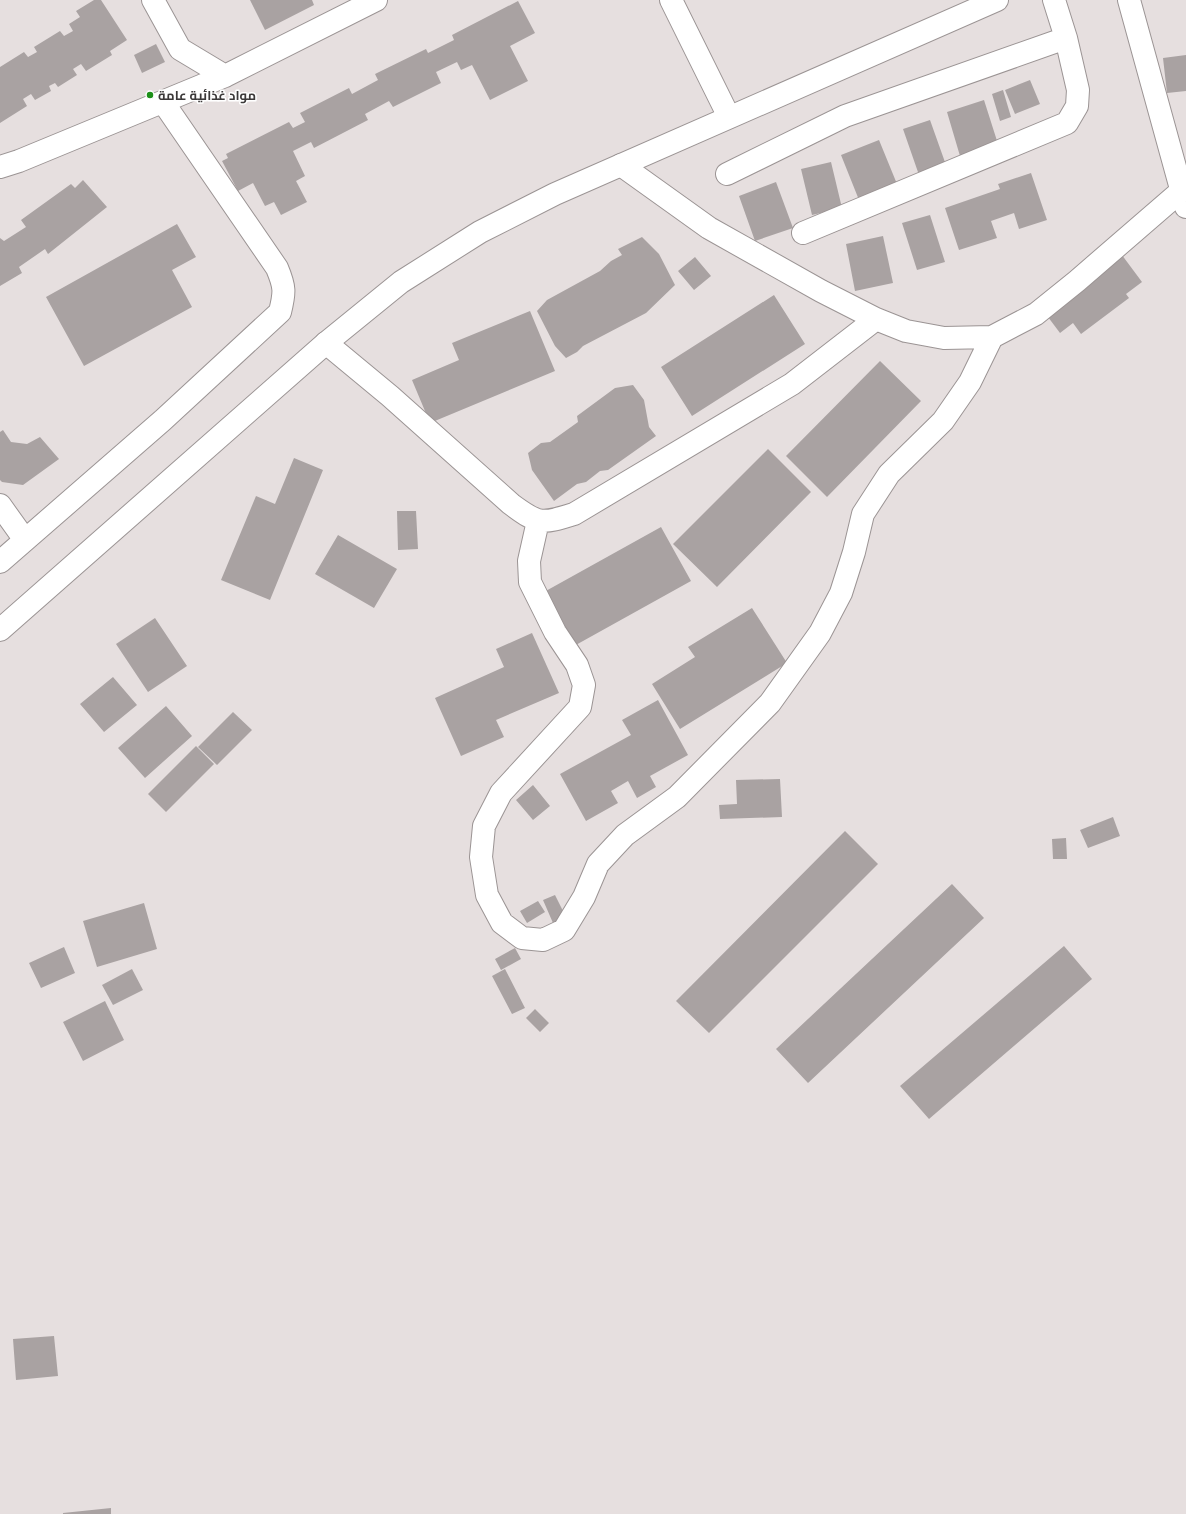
<svg xmlns="http://www.w3.org/2000/svg" width="1186" height="1514" font-family="Ubuntu,Cairo,sans-serif">
<style>
.building{fill:#a9a2a2}
.lines{fill:none;stroke-linecap:round;stroke-linejoin:round}
.street-casing{stroke:#9b9494;stroke-width:24}
.secondary-casing{stroke:#9b9494;stroke-width:24}
.street{stroke:#fff;stroke-width:22}
.secondary{stroke:#fff;stroke-width:22}
.poi-dot{fill:#1d9019;stroke:#fff;stroke-width:1.5}
.labels{text-anchor:middle;dominant-baseline:central;stroke-width:3;stroke-linejoin:round;paint-order:stroke}
.poi-label{font-size:13px;font-weight:bold;fill:#3c3939;stroke:#fff;text-anchor:start}
</style>
<rect width="100%" height="100%" fill="#e6dfdf"/>
<path class="building" d="M94 0H101L127 40 110 51 112 55 86 71 81 64 73 69 77 75 58 87 55 83 49 86 51 91 35 100 31 94 23 99 27 106 0 123V67L24 52 28 57 37 52 34 47 60 31 64 36 73 31 69 24 80 17 76 11Z
M250 0H312L314 5 265 30Z
M518 1 535 33 510 46 528 81 490 100 472 65 461 70 457 62 436 72 441 83 393 107 389 101 365 114 368 120 314 148 311 142 293 151 305 176 296 181 307 202 281 215 274 202 265 206 253 183 238 191 222 161 228 158 226 154 289 122 293 128 305 122 300 113 349 88 352 94 378 80 375 74 426 49 428 53 454 40 452 35Z
M156 44 165 62 142 73 134 55Z
M1186 55V91L1167 93 1163 58Z
M1030 80 1040 104 1015 114 1005 90Z
M1003 90 1011 117 1000 121 992 94Z
M984 100 998 144 960 156 947 112Z
M930 120 946 165 919 175 903 129Z
M879 140 897 184 859 200 841 155Z
M831 162 842 208 812 215 801 169Z
M1031 173 1047 220 1019 229 1014 213 991 221 997 238 959 250 945 208 1000 189 998 184Z
M83 180 107 207 48 254 45 249 19 267 22 273 0 286V238L4 241 26 227 21 220 71 184 75 188Z
M776 182 793 228 755 241 739 196Z
M930 215 945 262 917 270 902 223Z
M177 224 196 257 172 270 192 307 84 366 46 297Z
M883 236 893 283 855 291 846 244Z
M642 237 659 254 675 285 646 313 583 346 577 352 566 358 555 346 537 311 547 300 600 271 611 261 622 255 618 249Z
M1116 247 1142 282 1126 294 1129 298 1081 334 1073 323 1060 333 1039 305Z
M695 257 711 276 694 290 678 271Z
M774 295 805 344 692 416 661 367Z
M530 311 555 371 430 423 412 380 459 360 452 343Z
M880 361 921 401 827 497 786 456Z
M633 385 644 400 649 427 656 436 608 470 600 471 586 482 577 484 554 501 532 470 528 453 541 443 550 442 578 422 577 416 615 388Z
M3 430 11 442 27 444 40 437 59 459 23 485 2 482 0 480V432Z
M768 449 811 492 717 587 673 544Z
M294 458 323 470 270 600 221 580 256 496 275 504Z
M397 511H416L418 549 398 550Z
M661 527 691 581 574 646 544 592Z
M338 535 397 569 374 608 315 574Z
M752 608 787 663 680 729 652 684 695 657 688 647Z
M155 618 187 666 148 692 116 644Z
M532 633 559 693 496 720 504 737 461 756 435 698 504 667 496 649Z
M113 677 137 705 104 732 80 704Z
M658 700 688 755 650 776 656 787 637 798 628 781 611 791 618 803 586 821 560 774 631 735 622 720Z
M166 706 192 736 145 778 118 748Z
M233 712 252 730 217 765 198 747Z
M196 746 214 764 166 812 148 794Z
M780 779 782 817 720 819 719 805 737 804 736 780Z
M533 785 550 806 533 820 516 800Z
M1113 817 1120 836 1088 848 1080 830Z
M845 831 878 864 709 1033 676 1001Z
M1066 838 1067 859H1053L1052 839Z
M952 884 984 918 808 1083 776 1049Z
M555 895 566 917 553 923 543 900Z
M538 901 545 912 527 923 520 911Z
M144 903 157 949 97 967 83 921Z
M1064 946 1092 979 929 1119 900 1086Z
M64 947 75 973 41 988 29 963Z
M515 948 521 959 501 970 495 959Z
M132 969 143 990 113 1005 102 985Z
M505 969 525 1008 512 1014 492 976Z
M105 1001 124 1040 83 1061 63 1022Z
M535 1009 549 1023 540 1032 526 1018Z
M54 1336 58 1376 16 1380 13 1339Z
M111 1508V1514H63V1513Z"/>
<g class="lines">
<g class="street-casing">
<path id="street" d="M153 0 180 49 225 76
M671 0 729 117
M1129 0 1186 207
M621 165 709 228 821 291 876 319 906 331 944 338 992 337 1036 314 1077 281 1181 191
M0 167 19 161 225 76 376 0
M727 174 845 116 1066 38
M803 233 1067 123 1077 106 1078 90 1066 38 1054 0
M326 343 390 396 511 504C539 525 542 524 574 514L792 384 876 319
M0 505 25 540
M538 521 529 561 530 582 555 632 577 665 584 685 580 707 501 793 484 826 481 857 487 895 502 923 522 938 543 940 564 930 584 897 598 864 625 835 677 797 770 703 820 633 841 593 854 552 863 514 889 474 943 421 970 382 992 337
M0 562 163 420 280 312C285 292 285 287 277 268L163 102"/>
</g>
<g class="secondary-casing">
<path id="secondary" d="M0 630 326 343 401 282 480 232 555 194 997 0"/>
</g>
<use href="#street" class="street"/>
<use href="#secondary" class="secondary"/>
</g>
<circle class="poi-dot" cx="150" cy="95" r="4"/>
<g class="labels">
<g class="poi-label">
<text x="158" y="95">مواد غذائية عامة</text>
</g>
</g>
</svg>
